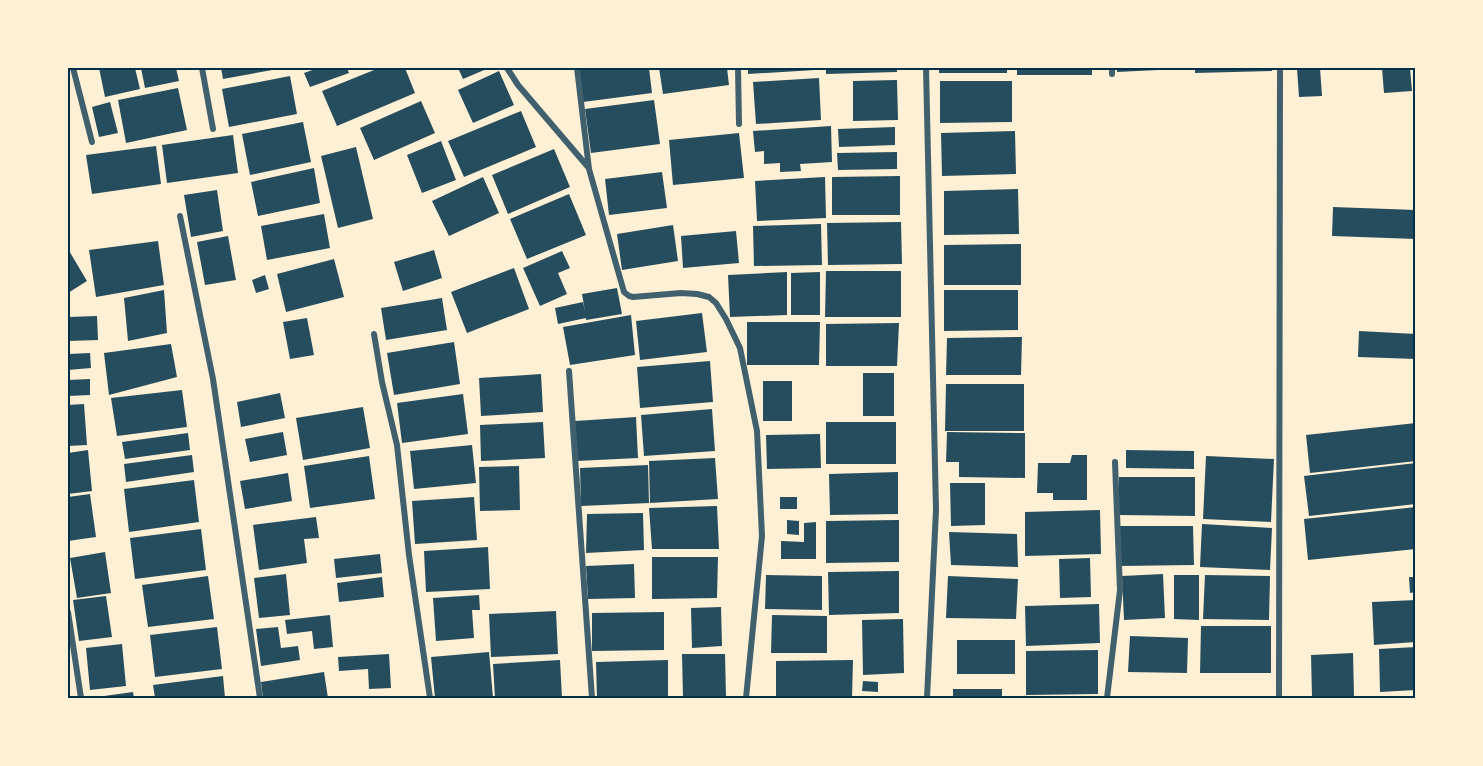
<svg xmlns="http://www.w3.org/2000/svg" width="1483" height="766" font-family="Rubik,sans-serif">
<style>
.building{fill:#264d5e}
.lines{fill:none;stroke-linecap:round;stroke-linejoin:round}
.minor{stroke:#3f606c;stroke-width:6}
.neatline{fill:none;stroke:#003049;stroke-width:2}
</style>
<rect width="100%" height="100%" fill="#fdf0d5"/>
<path class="building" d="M99 68H135L140 89 105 97Z
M141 68H176L179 81 145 88Z
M221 68H278V69L223 79Z
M318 68H347L349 73 310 87 304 73Z
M379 68H405L415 93 337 126 322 91Z
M458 68H489L463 79Z
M579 68H649L652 93 583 102Z
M659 68H727L729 85 663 94Z
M748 68H814L815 70 748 74Z
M826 68H897V72L826 74Z
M939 68H1007V73H939Z
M1017 68H1092V75H1017Z
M1117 68H1178V69L1117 72Z
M1195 68H1272V71L1195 73Z
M1297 68H1320L1322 96 1299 97Z
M1382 68H1410L1412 91 1384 93Z
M499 71 514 105 473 123 458 90Z
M290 76 297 114 229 127 222 89Z
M819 78 821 120 756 124 753 82Z
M897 80 898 120 853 121V81Z
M940 81H1012V122L940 123Z
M178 88 187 130 126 143 118 100Z
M654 100 660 144 591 153 585 109Z
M421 101 435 133 374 160 360 128Z
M110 102 118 133 99 137 92 107Z
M521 111 536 147 464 177 448 141Z
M303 122 311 162 250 175 242 134Z
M831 126 832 162 800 164 801 171 780 172V163L764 164V151L755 152 753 131Z
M895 127V145L839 147 838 129Z
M1015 131 1016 174 942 176 941 133Z
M739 133 744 178 673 185 669 140Z
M233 135 238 173 167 183 162 145Z
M441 141 456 180 422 193 407 155Z
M156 146 161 184 92 194 86 155Z
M356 147 373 219 338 228 321 156Z
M554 149 570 187 508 214 492 175Z
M897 152V169L838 170 837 153Z
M314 168 320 203 258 216 251 182Z
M662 172 667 208 609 215 605 179Z
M900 176V215H832V177Z
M483 177 499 213 449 236 432 201Z
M825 177 826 218 757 221 755 181Z
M1018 189 1019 234 944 235V191Z
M217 190 223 231 191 237 184 195Z
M569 194 586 235 527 259 510 219Z
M1333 207 1416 210V239L1332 236Z
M324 214 330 248 267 260 261 226Z
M901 222 902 264 828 265 827 223Z
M821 224 822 265 754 266 753 226Z
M673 225 678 261 622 270 617 234Z
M736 231 739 263 683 268 681 236Z
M228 236 236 280 205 285 197 242Z
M158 241 164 285 96 297 89 250Z
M1021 244V285H944V245Z
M68 249 87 281 68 293Z
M434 250 442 278 403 291 394 262Z
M562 251 570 268 558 273 567 294 540 306 523 268Z
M334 259 344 297 286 312 277 274Z
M514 268 529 309 467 333 451 292Z
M826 271H901V317H825Z
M787 272V315L730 317 728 275Z
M820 272V315H791V273Z
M265 275 269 289 256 293 252 280Z
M617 288 622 314 586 320V318L558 324 555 308 583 302 585 311 582 294Z
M164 290 167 333 128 341 124 298Z
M944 290H1018V330L944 331Z
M442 298 447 330 386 340 381 308Z
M702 313 707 352 640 360 636 321Z
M631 315 635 355 570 365 563 327Z
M97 316 98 340 68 341V317Z
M307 318 314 355 290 359 283 322Z
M747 322H820L819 365H747Z
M899 323 897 366H826V324Z
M1359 331 1416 334V359L1358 357Z
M1022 337 1021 375H946L947 338Z
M454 342 460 384 394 395 387 353Z
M171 344 177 377 109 395 104 353Z
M90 353 91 368 68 370V354Z
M710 361 713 402 640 408 637 367Z
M863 373H894V416H863Z
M541 374 543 412 481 416 479 378Z
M90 379V395L68 396V380Z
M763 381H792V421H763Z
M946 384H1024V431H945Z
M182 390 187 427 117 436 111 398Z
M280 393 285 418 241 427 237 402Z
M463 394 468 434 402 443 397 403Z
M84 404 87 445 68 446V405Z
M363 407 370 448 303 460 296 418Z
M712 409 715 451 644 456 641 415Z
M636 417 638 458 577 461 575 421Z
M543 422 545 458 481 461 480 425Z
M826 422H896V464H826Z
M1416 423V461L1310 473 1306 435Z
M283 432 287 455 250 462 245 439Z
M947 432 1025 433V478L959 477V462H946Z
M188 433 190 450 125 459 122 442Z
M820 434 821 468 767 469 766 435Z
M472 445 476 483 414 489 410 451Z
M88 450 92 491 68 494V453Z
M1126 450 1194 451V469L1126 468Z
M192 455 194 472 126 482 124 464Z
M1072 455H1087V500H1053V493H1037L1038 463H1070Z
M369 456 375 499 310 508 304 466Z
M1206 456 1274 459 1271 522 1203 519Z
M715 458 718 499 650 503 649 461Z
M1416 463V504L1309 516 1304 476Z
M648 465 649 503 581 506 580 468Z
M519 466 520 510 480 511 479 467Z
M898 472V514L830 515 829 474Z
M288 473 292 501 245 509 240 481Z
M1119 477H1195V516L1119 515Z
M194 480 199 522 129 532 124 489Z
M950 483H985V525L951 526Z
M90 494 96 537 68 541V497Z
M474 497 477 540 415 544 412 501Z
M780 497H797V509H780Z
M717 506 719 549H652L649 508Z
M1416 507V549L1308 560 1304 519Z
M1100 510 1101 554 1025 556V512Z
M643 513 644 550 586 553 587 514Z
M316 517 319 538 304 539 307 563 259 570 253 525Z
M787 520 799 521V535L787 534Z
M899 520V562L826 563V521Z
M816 522V559H781V541L804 542V523Z
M1202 524 1272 528 1270 570 1200 567Z
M1120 526H1193L1194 565 1120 566Z
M201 529 206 570 135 579 130 538Z
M949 532 1017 534 1018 567 951 565Z
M488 547 490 589 426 592 424 551Z
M105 552 111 593 77 598 70 558Z
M380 554 382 573 336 578 334 559Z
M652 557H718L717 598 652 599Z
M1090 558 1091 597 1060 598 1059 559Z
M634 564 635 598 588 599 586 566Z
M899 571V613L829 615 828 572Z
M286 574 290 615 259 618 254 578Z
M1163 574 1165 618 1124 620 1122 576Z
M766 575 822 576V610L765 609Z
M1174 575H1199V620L1174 619Z
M1205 575 1270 576 1269 620 1203 619Z
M208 576 214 619 148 627 142 585Z
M948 576 1018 579 1016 619 946 618Z
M382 577 384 597 339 602 337 583Z
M1409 577H1416V592L1410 593Z
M479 595 480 610H472L474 638 436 641 433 598Z
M106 596 112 637 79 641 73 600Z
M1416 600V642L1374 645 1372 602Z
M1099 604 1100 643 1026 646 1025 606Z
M721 607 722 646 692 648 691 608Z
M556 611 558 654 491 657 489 614Z
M664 612V650L592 651V613Z
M330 615 333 647 314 649 312 631 287 634 285 620Z
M772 615 827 616V653H771Z
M903 619 904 673 863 675 862 620Z
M1201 626H1271V673H1200Z
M217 627 222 669 155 677 150 635Z
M278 627 281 648 298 646 300 660 261 666 256 629Z
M1130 636 1188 638 1187 673 1128 672Z
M957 640H1015V674H957Z
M122 644 126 686 90 690 86 648Z
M1416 647V690L1380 692 1379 649Z
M1098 650V694L1026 695V651Z
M489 652 493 698H435L431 657Z
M1353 653 1354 696 1312 697 1311 655Z
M389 654 391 688 369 689 368 669 339 671 338 657Z
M682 654H725L726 697 683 698Z
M560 660 562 698H495L493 664Z
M668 660V698H597L596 662Z
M853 660 852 698H776V661Z
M324 672 328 698H263L261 682Z
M223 676 225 698H155L153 685Z
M863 681 878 682V692L862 691Z
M953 689H1002V698H953Z
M133 692 134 698H97V697Z"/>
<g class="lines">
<path class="minor" d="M73 68 92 142
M202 68 213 129
M507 68 518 85 588 167
M577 68 589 169 624 292 629 296 633 297 681 293 697 294 709 297 716 303 726 319 740 348 757 431 762 536 746 698
M738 68 739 124
M926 68 936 510 927 698
M1112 68V74
M180 216 213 379 260 698
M374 334 382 382 397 445 409 555 430 698
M569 371 592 698
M68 612 81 698
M1107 698 1120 590 1115 462
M1279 698 1280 68"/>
</g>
<rect width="1483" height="766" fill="none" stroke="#fdf0d5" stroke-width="138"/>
<rect x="69" y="69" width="1345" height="628" class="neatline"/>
</svg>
